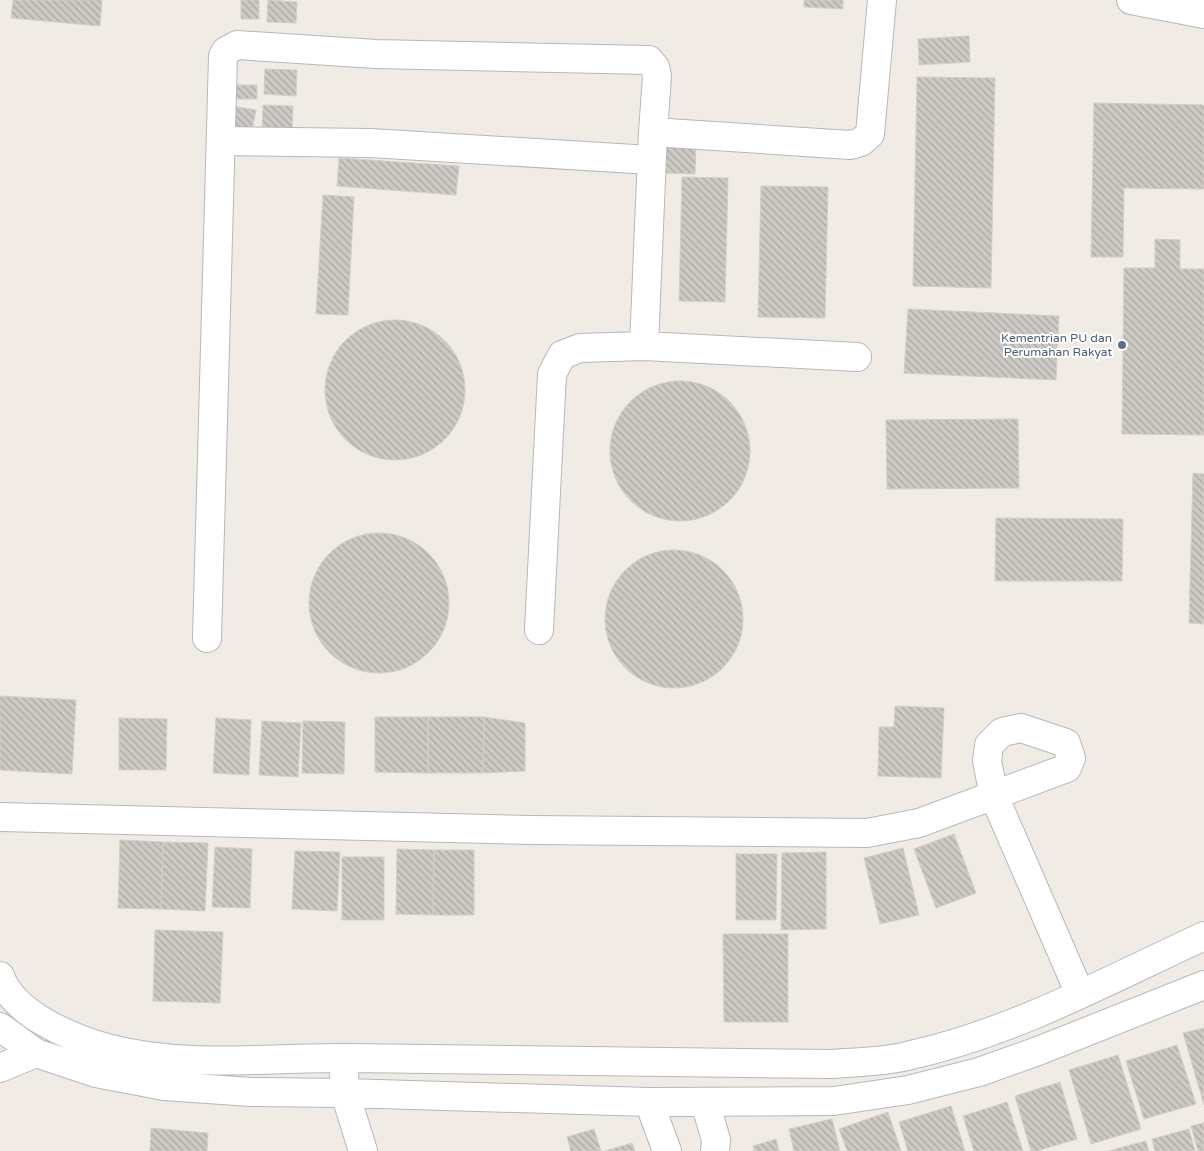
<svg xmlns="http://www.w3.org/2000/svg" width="1204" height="1151" font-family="'Varela Round',sans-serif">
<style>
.building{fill:url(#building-back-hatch);stroke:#d5cec2}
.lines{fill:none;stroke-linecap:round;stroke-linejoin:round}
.minor-casing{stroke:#b5b8bc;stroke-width:30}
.minor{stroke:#fff;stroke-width:28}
.service-dot{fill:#5c6f8a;stroke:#fff;stroke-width:2}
.labels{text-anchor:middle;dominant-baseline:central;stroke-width:4;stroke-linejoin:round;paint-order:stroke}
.service-label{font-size:12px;fill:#4e5e75;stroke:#fff;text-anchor:end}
</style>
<defs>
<pattern id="building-back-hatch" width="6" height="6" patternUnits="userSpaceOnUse" patternTransform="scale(1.25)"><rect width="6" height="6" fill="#cdc9c4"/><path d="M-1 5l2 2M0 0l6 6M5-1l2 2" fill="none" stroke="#aaa7a3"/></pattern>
</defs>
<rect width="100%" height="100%" fill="#f0ece5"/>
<path class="building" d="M13 0H102L100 26 11 18Z
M241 0H259V19H241Z
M268 0 297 2 296 23 267 22Z
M804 0H843V9L804 7Z
M969 36 970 62 919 65 918 39Z
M265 69 297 70 296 96 264 94Z
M917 77 995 78 991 288 913 286Z
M227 85H257V99H227Z
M1094 103 1204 105V189L1124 188 1123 257H1091Z
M227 105 256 110 252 130 224 125Z
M263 105 293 106 292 135 262 134Z
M666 141H696L695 174 666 173Z
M339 158 459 166 456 195 337 186Z
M682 177 728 178 725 302 679 301Z
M761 186 828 187 825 318 758 317Z
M323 195 354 197 348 315 316 314Z
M1155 239 1180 240V269H1204V435L1122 434 1124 268H1155Z
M908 309 1059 316 1056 380 904 373Z
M325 390a70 70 0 1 1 140 0a70 70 0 1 1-140 0Z
M610 451a70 70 0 1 1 140 0a70 70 0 1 1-140 0Z
M1018 419 1019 488 887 489 886 420Z
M1193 473 1204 474V624L1189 623Z
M996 518 1123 519 1122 581H995Z
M309 603a70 70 0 1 1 140 0a70 70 0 1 1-140 0Z
M605 619a69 69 0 1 1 138 0a69 69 0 1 1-138 0Z
M0 696 76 700 72 774 0 770Z
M895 706 944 708 941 778 878 776 879 727H894Z
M375 717H428V773L375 772Z
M428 717H484L483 773H428Z
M484 717 525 723V771L483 773Z
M119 718 167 719 166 770H119Z
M216 718 251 720 249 775 213 773Z
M262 721 301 723 298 777 259 775Z
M303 721 345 722 344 774 302 773Z
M954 834 976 893 936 908 914 849Z
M120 840 163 842 161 909 118 908Z
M163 842 208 843 205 911 161 909Z
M215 847 252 849 250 908 212 907Z
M903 848 919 915 880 924 864 858Z
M397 849 434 850 433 915 396 914Z
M434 850H474V915H433Z
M295 851 340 852 337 911 292 909Z
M826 852V929L781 930 782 853Z
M736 854H777L776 920H736Z
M342 857H384V920H342Z
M155 930 223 932 220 1003 153 1001Z
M723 934H788V1022H724Z
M1204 1028V1105L1183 1033Z
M1177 1045 1196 1104 1144 1119 1126 1061Z
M1118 1055 1141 1129 1091 1144 1069 1070Z
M1060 1082 1077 1139 1037 1151H1031L1015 1096Z
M1007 1102 1023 1151H974L963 1116Z
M951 1106 965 1151H908L899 1122Z
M888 1112 901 1151H847L839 1129Z
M832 1119 840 1151H794L789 1129Z
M1204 1123V1151H1198L1191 1126Z
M151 1128 208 1133 207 1151H150Z
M594 1129 601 1151H571L567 1137Z
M1189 1129 1195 1151H1155L1152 1139Z
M776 1139 779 1151H754L753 1146Z
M1146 1141 1149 1151H1108Z
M632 1143 635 1151H605Z"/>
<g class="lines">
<g class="minor-casing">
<path id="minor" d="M1131 0 1204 14
M221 141 370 143 651 160
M644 346 653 132 850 145 861 142 870 134 882 0
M539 630 552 374 562 355 580 348 644 346 857 357
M207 638 223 56 226 51 237 45 376 54 649 60 655 67 657 76 653 132
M0 817 531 830 867 833 919 823 1067 768 1071 758 1066 743 1021 728 1002 732 989 745 987 761 994 796 1080 994
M0 976C13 1014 71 1038 107 1048 185 1069 269 1057 348 1058 509 1060 670 1062 831 1064 856 1062 883 1062 907 1056 1012 1033 1107 981 1204 936
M0 1027 36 1053 96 1073 164 1086 251 1092 345 1093 649 1102 834 1101 908 1090 979 1072 1038 1051 1204 985
M0 1068 36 1053
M344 1075 345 1093 363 1151
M649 1102 667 1151
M705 1102 716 1140 715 1151"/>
</g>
<use href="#minor" class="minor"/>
</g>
<circle class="service-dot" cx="1122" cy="345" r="5"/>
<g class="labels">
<g class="service-label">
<text x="1112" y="338">Kementrian PU dan<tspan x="1112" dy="14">Perumahan Rakyat</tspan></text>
</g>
</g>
</svg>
